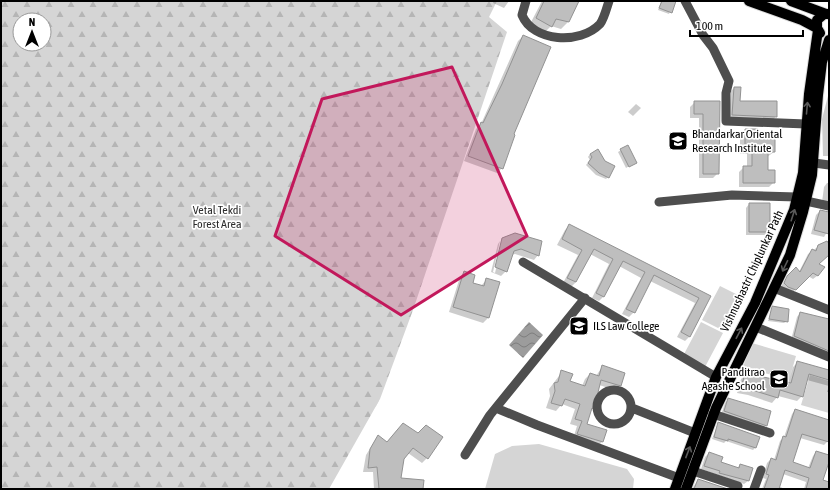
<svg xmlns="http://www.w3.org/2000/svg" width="830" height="490" font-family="'Asap Condensed',sans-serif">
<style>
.green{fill:#d5d5d5}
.forest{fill:url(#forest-firs);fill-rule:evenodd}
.water{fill:url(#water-waves)}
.shadow{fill:#0003}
.building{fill:#bebebe;stroke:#929292}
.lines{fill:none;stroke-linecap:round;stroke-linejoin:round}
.major-casing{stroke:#dbdbdb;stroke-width:12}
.minor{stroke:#4e4e4e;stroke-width:9}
.major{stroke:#000;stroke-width:10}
.oneway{stroke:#595959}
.marked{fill:#c2185b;fill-opacity:0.2;stroke:#c2185b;stroke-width:3;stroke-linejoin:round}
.labels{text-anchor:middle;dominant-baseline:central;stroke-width:3.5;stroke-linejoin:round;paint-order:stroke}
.poi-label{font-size:12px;fill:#000;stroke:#fff;text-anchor:start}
.park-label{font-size:12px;fill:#2c2c2c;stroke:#fff}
.street-label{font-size:12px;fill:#000;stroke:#fff}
</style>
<defs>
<pattern id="forest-firs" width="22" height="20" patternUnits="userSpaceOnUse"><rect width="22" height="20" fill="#d5d5d5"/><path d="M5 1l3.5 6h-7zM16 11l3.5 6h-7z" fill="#b5b5b5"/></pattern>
<pattern id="water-waves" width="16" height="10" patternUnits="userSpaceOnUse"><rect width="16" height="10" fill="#9c9c9c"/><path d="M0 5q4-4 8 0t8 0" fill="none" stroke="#7d7d7d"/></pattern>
</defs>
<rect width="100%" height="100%" fill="#fff"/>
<path class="green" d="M720 286 742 297 724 331 702 320Z
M701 322 723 333 705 367 683 356Z
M752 343 796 356 789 380 743 367Z
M810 375 829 381V413L801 405Z
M539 444 627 469 634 479 633 489H485L495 454 512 446Z"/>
<path class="forest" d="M1 1H497L489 17 507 32 413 310 380 399 329 489H1ZM20 20H44V44H20Z"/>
<path class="water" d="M529 322 543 335 523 358 509 345Z"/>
<path class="shadow" d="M494 1H509L504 8 493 3Z
M542 1H580L576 6 568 22 561 29 551 26 544 33 529 26Z
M661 1H674L669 14 658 10Z
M523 36 513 135 502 168 497 173 464 161 476 129 481 124 518 41Z
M734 88 739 102 776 116 773 120 729 118 731 91Z
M829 92V156H823L822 119Z
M695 102H719L718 173 713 178H699V118H690V107Z
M636 104 641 108 633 116 628 112Z
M745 130 774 152 767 157V171L774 182 769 187H739V172L744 167H747V154H740V135Z
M628 146 636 162 626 168 618 152Z
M590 154 608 177 606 179 596 175 586 165 590 160 588 157Z
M827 183H829V205L822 202 824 187Z
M749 204 769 231 765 235H746V208Z
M820 211 829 213V229L824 237 811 234 816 215Z
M570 225 710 296 690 336 685 341 677 337 695 303 650 281 634 312 629 317 622 314 641 278 619 266 604 296 599 301 592 298 609 264 590 254 576 282 571 287 563 283 578 255 557 245 565 230Z
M503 239 538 255 534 260 515 254 511 255 506 271 501 276 491 272 498 244 500 241 493 272 495 273Z
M819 246H829V254L818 264 824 268 817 276 813 279 808 276 792 293 781 287 784 281 796 268 799 272 808 254Z
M464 272 471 284 481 286 487 279 499 283 488 318 483 323 449 312 460 277Z
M773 307 787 321 784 323 768 321Z
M800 313 829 321V355L791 340 797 317Z
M798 362 829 371V392H827L829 386 807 380 802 396 797 401 778 396 772 403 748 395 737 393 741 379 746 374 788 383 793 367Z
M602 367 620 385 615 390 599 385 593 408 590 412 586 424 602 442 597 447 573 439 577 426 570 424 575 409 562 404 556 411 546 408 550 396 549 389 562 372 569 382 582 386 585 379 590 374 596 376Z
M728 399 766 425 762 429 721 415 725 403Z
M795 410 829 421 828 441 824 445 800 438 792 463 808 468 813 456 816 452 829 456 822 481 829 483V489H804L806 482 783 474 779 486 784 489H762L766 479 763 478 767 463 771 459 774 460 780 441 784 437 792 414Z
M718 423 758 437 755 448 753 450 726 441 724 443 712 439Z
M398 429 427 458 422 463 408 453 404 459 400 479 422 489H374L373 472H363L366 455 378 436 387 442Z
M709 453 720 462 737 468 740 465 748 481 744 484 701 469 705 457Z
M698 480 725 489H692Z"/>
<path class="building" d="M544 1H579L569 22 556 19 552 27 536 18Z
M662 1H676L672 13 659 8Z
M523 35 551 47 514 134 515 135 503 169 468 156 481 122 483 123 502 84Z
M734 87H741L740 101H777V117L732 115Z
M694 101H720L719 174H703V114H694Z
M745 129H758V139H775V152H768V170H775V183H743V166H752V150H745Z
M628 145 637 163 629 167 620 149Z
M598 149 605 161 615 166 609 178 599 173 588 163 592 157 590 154Z
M749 203H770V232H749Z
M820 210 829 212V234L814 230Z
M569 224 711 296 690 337 681 332 699 298 654 275 635 313 626 309 645 272 623 261 604 297 596 293 613 259 594 249 576 282 567 278 582 250 562 239Z
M515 233 542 241 539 256 521 249 514 251 507 272 495 267 502 238Z
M827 241 829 244V255L819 264 825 267 818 276 813 273 796 290 788 287 784 283 787 276 796 267 800 272 812 249 816 251 818 245Z
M464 271 475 275 473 283 484 286 486 278 500 282 489 318 453 307Z
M772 306 789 309 788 322 769 319Z
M800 312 829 319V351L794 336Z
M797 361 829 370V380L809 374 803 397 780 390 778 398 752 390V391L741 388 745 373 791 383Z
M602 365 625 373 621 386 601 380 594 409 592 408 587 424 607 430 603 442 577 434 582 421 575 419 580 404 565 399 562 406 551 403 555 391 554 383 558 382 561 370 573 374 570 381 585 386 590 373 599 376Z
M728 398 771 411 767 426 724 411Z
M795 409 829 420V442L802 434 793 462 810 468 816 451 829 455V462L823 480 829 482V489H806L809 478 785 470 779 489H764L769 475 766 474 771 458 776 460 783 436 786 437Z
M718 422 760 437 756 448 728 439V441L714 437Z
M403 423 418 433 426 425 443 437 428 459 413 448 404 459 401 478 424 480 423 489H379L377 467 368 468 370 449 378 435 387 442Z
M709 452 723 457 721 462 739 468 740 464 753 468 749 481 719 473 720 471 704 466Z
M698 479 728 489H694Z"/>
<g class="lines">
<g class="major-casing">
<path id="major" d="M749 1 802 20 817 28
M791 1 826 14
M820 33 817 28V20L824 14H829
M675 489 716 377 755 303 794 210 803 173 809 94 818 30
M686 489 716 408 790 255 803 212 812 175 818 95 822 62 829 40"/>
</g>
<path class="minor" d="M526 1 522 15C533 42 580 45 600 24 604 19 607 7 609 1
M685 1 703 35 713 48 729 81 726 93V121L806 124
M807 162 829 165
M806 201 829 206
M659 202 732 195 797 197
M523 262 716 377
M774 288 829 310
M756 327 829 357
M597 407a17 17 0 1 1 34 0a17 17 0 1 1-34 0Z
M496 408 537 425 679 478
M632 408 695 433
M713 414 770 433
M465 455 490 415 585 298
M693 471 738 486
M754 489 761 470"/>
<use href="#major" class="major"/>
</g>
<defs><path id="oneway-shaft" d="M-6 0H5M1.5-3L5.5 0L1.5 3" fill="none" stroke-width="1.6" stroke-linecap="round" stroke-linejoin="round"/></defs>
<g class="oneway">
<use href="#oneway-shaft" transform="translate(807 108) rotate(-85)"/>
<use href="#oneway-shaft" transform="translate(793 215) rotate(-72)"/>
<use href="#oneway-shaft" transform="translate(785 266) rotate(116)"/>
<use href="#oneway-shaft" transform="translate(739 333) rotate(-62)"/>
<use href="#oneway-shaft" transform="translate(688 452) rotate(-69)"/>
</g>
<path class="marked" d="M452 67 527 236 401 315 275 236 322 99Z"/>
<defs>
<g id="university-square" transform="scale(1)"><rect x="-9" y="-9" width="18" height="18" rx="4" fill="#000" stroke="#fff"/><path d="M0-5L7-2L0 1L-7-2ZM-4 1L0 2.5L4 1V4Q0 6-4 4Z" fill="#fff"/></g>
<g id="school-square" transform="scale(1)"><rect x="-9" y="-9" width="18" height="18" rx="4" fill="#000" stroke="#fff"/><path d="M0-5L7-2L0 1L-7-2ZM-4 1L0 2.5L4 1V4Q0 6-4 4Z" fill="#fff"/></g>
</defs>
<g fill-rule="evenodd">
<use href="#university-square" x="678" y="141"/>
<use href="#university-square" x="579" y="326"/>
<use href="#school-square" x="779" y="379"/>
</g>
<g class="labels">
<g class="poi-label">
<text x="692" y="134">Bhandarkar Oriental<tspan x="692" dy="14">Research Institute</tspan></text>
<text x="593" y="326">ILS Law College</text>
<text x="765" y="372" text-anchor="end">Panditrao<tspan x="765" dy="14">Agashe School</tspan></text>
</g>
<g class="park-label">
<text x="217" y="210">Vetal Tekdi<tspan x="217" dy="14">Forest Area</tspan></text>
</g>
<g class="street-label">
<text transform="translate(752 271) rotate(-65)">Vishnushastri Chiplunkar Path</text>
</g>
</g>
<rect width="830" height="490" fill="none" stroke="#000000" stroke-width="4"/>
<g transform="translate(32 32)"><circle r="19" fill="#ffffff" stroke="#999999"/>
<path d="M0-3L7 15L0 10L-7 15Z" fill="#000000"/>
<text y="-6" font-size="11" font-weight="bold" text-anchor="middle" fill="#000000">N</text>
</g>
<path d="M690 30v6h113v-6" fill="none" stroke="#000000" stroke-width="2"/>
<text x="696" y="30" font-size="12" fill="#000000" stroke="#ffffff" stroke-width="3" paint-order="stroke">100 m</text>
</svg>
